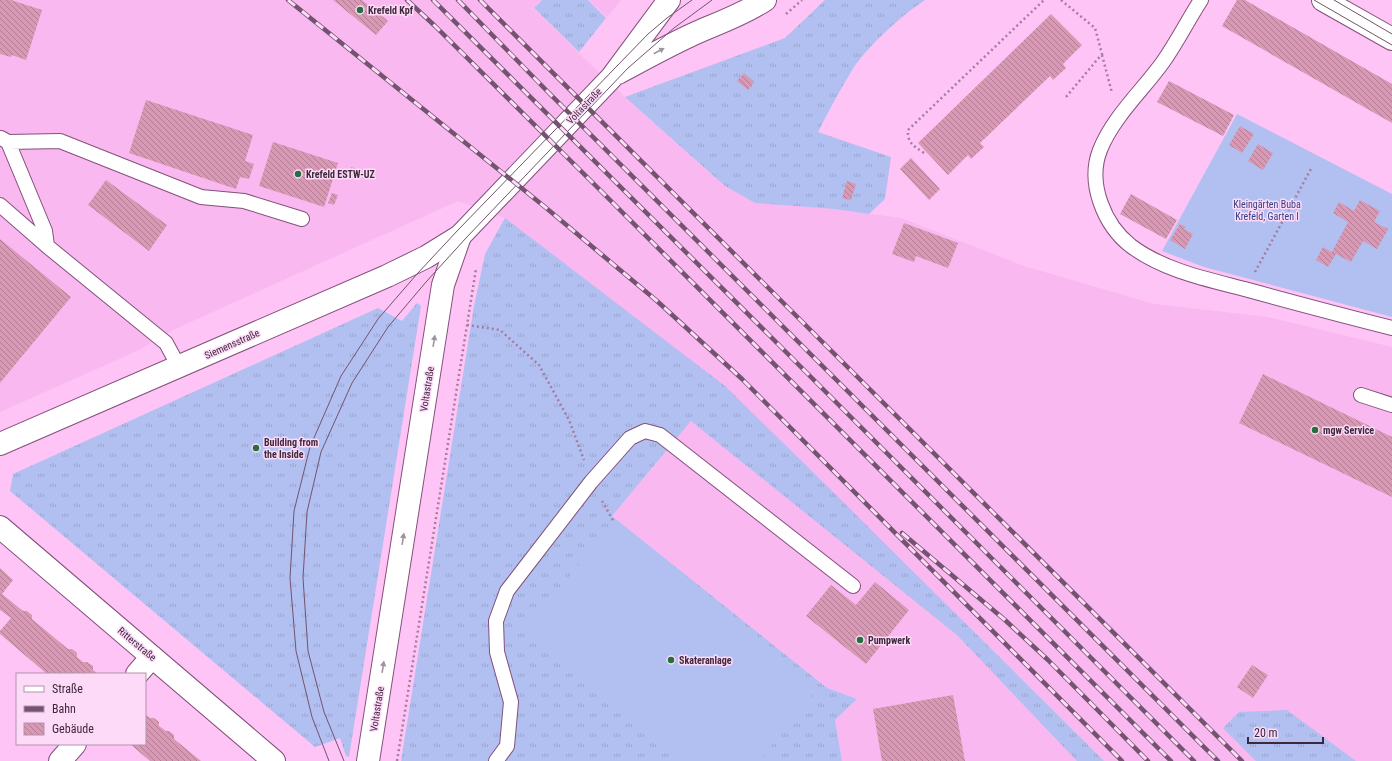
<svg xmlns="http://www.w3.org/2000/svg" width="1392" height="761" font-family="'Roboto Condensed',sans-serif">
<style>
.built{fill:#f9b8ef}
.grass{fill:url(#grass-tufts)}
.garden{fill:#b1c0f0}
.building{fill:url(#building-back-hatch)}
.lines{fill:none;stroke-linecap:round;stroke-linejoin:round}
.service-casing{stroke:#83507c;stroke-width:16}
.minor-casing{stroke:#83507c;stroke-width:24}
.secondary-casing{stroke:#83507c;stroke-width:24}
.path{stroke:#a57c9f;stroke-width:2.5;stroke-dasharray:2 3;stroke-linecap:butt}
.service{stroke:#fff;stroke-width:14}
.minor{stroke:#fff;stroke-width:22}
.secondary{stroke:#fff;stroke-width:22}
.tram{stroke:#73536f;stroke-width:1}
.rail-casing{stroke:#73536f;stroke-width:4.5}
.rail{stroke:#fddaf8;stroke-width:3;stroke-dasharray:9;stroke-linecap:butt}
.oneway{fill:#9e949d}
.poi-dot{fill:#236f3d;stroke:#fddaf8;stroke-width:1.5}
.labels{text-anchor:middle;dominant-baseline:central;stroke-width:3;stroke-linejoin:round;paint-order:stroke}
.poi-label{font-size:10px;font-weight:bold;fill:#3e283b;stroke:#fddaf8;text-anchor:start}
.street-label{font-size:10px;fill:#3e283b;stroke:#fddaf8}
.park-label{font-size:10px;fill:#334185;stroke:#fddaf8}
</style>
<defs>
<pattern id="grass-tufts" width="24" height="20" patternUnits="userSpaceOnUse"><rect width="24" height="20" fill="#b1c0f0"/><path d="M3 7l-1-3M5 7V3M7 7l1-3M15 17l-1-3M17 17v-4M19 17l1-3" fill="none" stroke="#99a5cf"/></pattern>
<pattern id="building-back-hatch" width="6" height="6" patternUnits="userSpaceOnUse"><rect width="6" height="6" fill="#d998b4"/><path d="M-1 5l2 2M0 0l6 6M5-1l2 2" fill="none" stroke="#b17c94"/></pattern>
</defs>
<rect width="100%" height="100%" fill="#fec4f5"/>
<path class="built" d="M0 0H541L533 8 588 62 625 97 725 186 755 203 834 209 901 218 1024 266 1154 304 1268 317 1392 347V761H842L835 720 857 699 827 688 612 516 691 421 485 254 505 218 458 201 173 330 137 351 0 412Z
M589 0H621L607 17Z"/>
<path class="grass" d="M542 0H588L606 18 579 52 534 8Z
M825 0H925C901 16 871 43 854 67 841 88 829 110 818 132L891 157 885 199 869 214 834 209 755 203 725 186 625 97 785 38Z
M505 218 725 386 828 487 1104 761H1077L957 635 691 421 612 516 827 688 857 699 835 720 842 761H401L474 306 485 254Z
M417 303 421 306 349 757 346 756 340 738 315 747 10 491 13 474 378 308 402 321Z
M1287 710 1356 761H1256L1223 728 1239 712Z"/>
<path class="garden" d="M1237 114 1392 194V317L1204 267 1162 251Z
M614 522 818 687 759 761H683L523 633Z"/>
<path class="building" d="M0 0H11L42 10 26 60 12 55 11 57 0 54Z
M333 0H362L388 21 376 35Z
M1237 0H1245L1392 84V123L1222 26Z
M1051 14 1082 45 1063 64 1066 68 1053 80 1050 76 980 143 984 147 971 159 968 155 948 175 918 143Z
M744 73 754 82 748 90 737 81Z
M1169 81 1234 115 1223 136 1157 102Z
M146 100 253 135 245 161 254 164 249 179 240 177 236 189 129 153Z
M1240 126 1254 134 1242 153 1229 145Z
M273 142 338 163 324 207 259 186Z
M1258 144 1273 153 1263 170 1248 161Z
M911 158 940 189 929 200 900 169Z
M351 167 362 171 360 177 349 174Z
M106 180 167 225 149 251 88 205Z
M847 181 856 184 851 200 842 198Z
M332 193 338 195 334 205 328 203Z
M1131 194 1177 220 1166 239 1120 214Z
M1360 200 1380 211 1374 222 1388 229 1377 249 1363 241 1351 262 1336 254 1328 267 1316 260 1323 247 1332 252 1348 222 1333 213 1339 202 1354 211Z
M904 223 958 243 948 268 916 256 914 262 892 254Z
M1180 224 1186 227 1184 229 1193 234 1185 249 1170 240Z
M0 239 71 297 0 383Z
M1263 374 1392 437V497L1239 423Z
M0 568 13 580 2 594 23 611H27L32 615V619L68 649H72L77 653V657L83 662H87L93 666V670L98 674H47L0 634V631L11 618 0 610Z
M875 582 909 610 866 664 806 616 831 585 856 605Z
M1252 665 1268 675 1253 698 1237 687Z
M953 695 965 761H882L873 709Z
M145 714 150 718H154L159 722V726L166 731H169L174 735V739L201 761H150L130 744H145Z"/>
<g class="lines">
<g class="service-casing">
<path id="service" d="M1201 0C1188 20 1177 42 1163 62 1143 90 1113 117 1100 150 1087 183 1104 225 1131 246 1166 272 1211 280 1252 291 1299 304 1345 316 1392 328
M1 138 8 142 45 231 47 246
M8 142 60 141 201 197 244 201 302 219
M0 205 47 246 166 343 179 367
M1361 395 1392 405
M496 761 507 746 511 702 497 652 496 621 507 591 591 482 630 438 645 431 660 435 853 586"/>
</g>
<g class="minor-casing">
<path id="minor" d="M137 674 152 657
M60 761 75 744
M368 761 443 285 460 236"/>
</g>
<g class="secondary-casing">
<path id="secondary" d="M1323 0 1392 39
M618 73C644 59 671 44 698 32 721 22 744 14 765 0
M0 444 387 276 426 257 460 236 612 77 669 0
M0 527 274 761"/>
</g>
<path class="path" d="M1061 0 1095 28 1102 54 1066 97
M786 14 802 0
M1102 55 1112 93
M924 153C914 146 907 143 908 130L1044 0
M1255 272 1312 167
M467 325 500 330 539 365 569 420 584 460
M602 501 614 522
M397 761 476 269"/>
<use href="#service" class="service"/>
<use href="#minor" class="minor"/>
<use href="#secondary" class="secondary"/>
<path class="tram" d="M1314 0 1392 45
M1334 0 1392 34
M329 761 312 717 296 651 290 578 294 511 310 447 341 376 378 319 417 274 458 230 648 34 667 18 692 0
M344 761 324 712 308 651 303 578 307 512 321 452 352 383 388 327 426 282 466 238 628 68 674 28 712 0"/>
<g class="rail-casing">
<path id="rail" d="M288 0 545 207 657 301 742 379 1122 761
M407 0 435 26 594 184 1171 761
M433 0 769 335 1194 761
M458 0 548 92 1218 761
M480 0 1242 761
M902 533 1005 620 1048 660 1148 761"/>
</g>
<use href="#rail" class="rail"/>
</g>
<defs><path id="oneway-solid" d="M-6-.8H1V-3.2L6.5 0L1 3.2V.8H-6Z"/></defs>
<g class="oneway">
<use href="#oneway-solid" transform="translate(659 51) rotate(-28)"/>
<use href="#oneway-solid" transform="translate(434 341) rotate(-81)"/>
<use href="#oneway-solid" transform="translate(403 539) rotate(-81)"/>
<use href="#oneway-solid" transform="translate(383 667) rotate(-81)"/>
</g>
<g class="poi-dot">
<circle cx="360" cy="10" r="4"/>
<circle cx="298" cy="174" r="4"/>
<circle cx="1315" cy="430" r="4"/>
<circle cx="256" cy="448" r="4"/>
<circle cx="860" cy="640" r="4"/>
<circle cx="671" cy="660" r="4"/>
</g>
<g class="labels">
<g class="poi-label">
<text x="368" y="10">Krefeld Kpf</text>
<text x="306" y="174">Krefeld ESTW-UZ</text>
<text x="1323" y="430">mgw Service</text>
<text x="264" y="442">Building from<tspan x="264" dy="12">the Inside</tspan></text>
<text x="868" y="640">Pumpwerk</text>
<text x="679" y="660">Skateranlage</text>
</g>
<g class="street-label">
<text transform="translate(584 106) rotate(-46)">Voltastraße</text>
<text transform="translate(232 344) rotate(-24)">Siemensstraße</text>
<text transform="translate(427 389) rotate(-81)">Voltastraße</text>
<text transform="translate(137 644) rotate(40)">Ritterstraße</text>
<text transform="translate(377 709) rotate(-81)">Voltastraße</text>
</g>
<g class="park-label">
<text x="1267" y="204">Kleingärten Buba<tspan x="1267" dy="12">Krefeld, Garten I</tspan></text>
</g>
</g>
<rect x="16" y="673" width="130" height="72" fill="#fddaf8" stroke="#b193ac"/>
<rect x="24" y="686" width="20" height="6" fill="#ffffff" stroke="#b193ac"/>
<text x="52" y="693" font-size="12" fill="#3e283b">Straße</text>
<rect x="24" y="706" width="20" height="6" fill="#73536f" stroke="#b193ac"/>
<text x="52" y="713" font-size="12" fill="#3e283b">Bahn</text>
<rect x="24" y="723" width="20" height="12" fill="url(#building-back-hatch)" stroke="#b193ac"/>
<text x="52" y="733" font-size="12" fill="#3e283b">Gebäude</text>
<path d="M1248 737v6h75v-6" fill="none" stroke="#3e283b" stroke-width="2"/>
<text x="1254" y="737" font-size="12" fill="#3e283b" stroke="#fddaf8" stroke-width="3" paint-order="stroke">20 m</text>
</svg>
